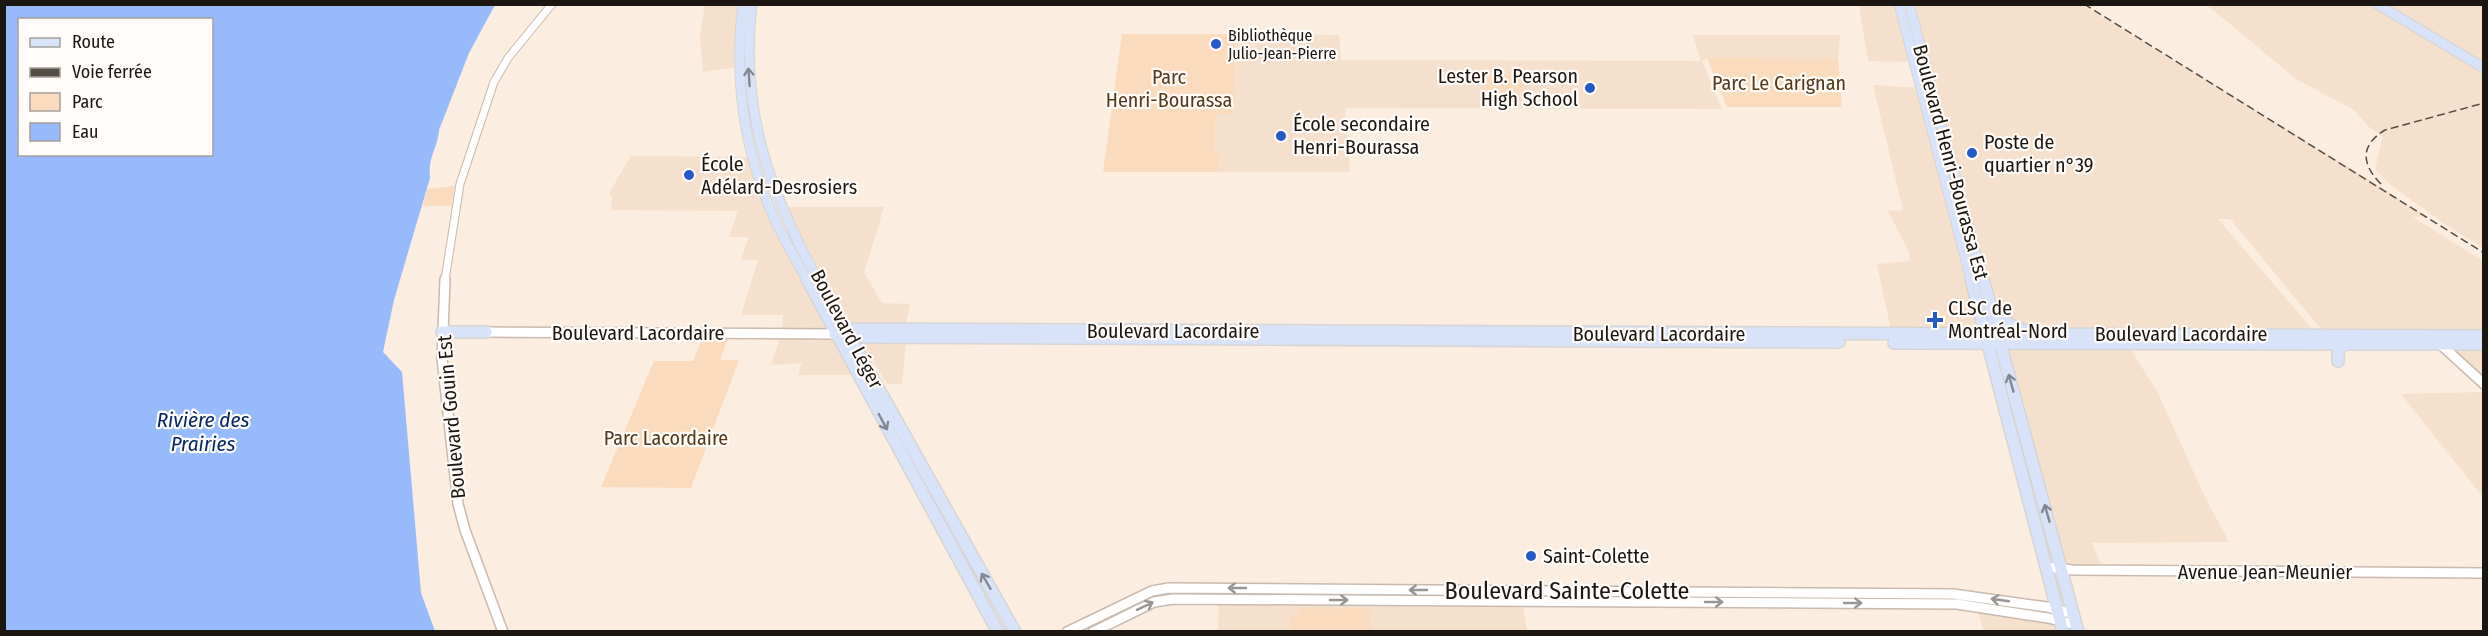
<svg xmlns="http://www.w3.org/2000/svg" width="2488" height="636" font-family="'Fira Sans Condensed',sans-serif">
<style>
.built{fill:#f5e0cd}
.green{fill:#fbdbbe}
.water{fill:#96bafc;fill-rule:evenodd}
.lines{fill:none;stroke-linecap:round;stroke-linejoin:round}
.minor-far1-casing{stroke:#c8baae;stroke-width:9}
.minor-casing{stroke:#c8baae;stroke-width:12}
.major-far1-casing{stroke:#d6d5d4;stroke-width:11}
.major-casing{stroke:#d6d5d4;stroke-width:14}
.minor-far1{stroke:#fff;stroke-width:7}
.minor{stroke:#fff;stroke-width:9}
.major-far1{stroke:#d8e3f9;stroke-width:9}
.major{stroke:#d8e3f9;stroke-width:11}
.rail{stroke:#544d46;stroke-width:1.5;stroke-dasharray:8 4;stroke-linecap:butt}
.oneway{stroke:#838791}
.oneway2{stroke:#989694}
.poi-dot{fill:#235ac7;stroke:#fffcf9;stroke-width:2}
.labels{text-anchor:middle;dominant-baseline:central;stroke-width:4.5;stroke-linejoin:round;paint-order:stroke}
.far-poi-label{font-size:16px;fill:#1b1611;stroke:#fffcf9;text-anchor:start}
.poi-label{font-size:20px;fill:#1b1611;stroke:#fffcf9;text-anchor:start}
.park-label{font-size:20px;fill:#563717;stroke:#fffcf9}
.street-label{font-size:20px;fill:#1b1611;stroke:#fffcf9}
.water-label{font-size:21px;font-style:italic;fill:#04266b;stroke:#fffcf9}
.near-street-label{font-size:24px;fill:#1b1611;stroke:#fffcf9}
</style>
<rect width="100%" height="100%" fill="#fbeddf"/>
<path class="built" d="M2081 4 2381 187 2425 216 2413 217 2483 261V329H2321L2230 219H2218L2317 335 1998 334 1909 5Z
M705 5H744L738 67 703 72 700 34Z
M1859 5H1899L1914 62 1868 61Z
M2207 5H2483V248L2443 223 2391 185 2375 169 2383 137 2370 128 2354 110 2296 79Z
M1236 34 1339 35 1341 60 1701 61 1693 35H1840L1838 59 1708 58 1702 61 1722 109 1345 108 1350 172H1218L1220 154H1214L1216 114 1233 113Z
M1873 85 1921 88 1986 334 1892 335 1877 264 1910 261 1909 252 1888 211 1903 210Z
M631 156 751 157 771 212 858 375H798L802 363 771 365 782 333 783 315H741L758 260H741L749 237H729L738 211 611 210 612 196 609 193Z
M782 207H884L864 273 882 303 910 304 904 330 852 325Z
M906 341 902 384H887L863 343Z
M2000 343 2127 344 2157 391 2204 495 2229 542 2092 543 2103 570 2063 569Z
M2483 344V384L2445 350Z
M2483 392H2484L2483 497 2401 394Z
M1219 599 1522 601 1527 631 1218 632Z
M1977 606 2060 621 2063 631H1983Z"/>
<path class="green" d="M1122 34H1236L1233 114H1216L1214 153 1220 154 1218 172H1103Z
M1707 58 1838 59 1842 107H1727Z
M1480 75H1521L1526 91 1484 92Z
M455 186 451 206H423L427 189Z
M702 338 728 339 720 360H739L691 488 601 487 654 361H693Z
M1369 608 1371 631H1290V615H1299L1298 609Z"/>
<path class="water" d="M4 5H495L469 53 439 130C437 151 428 155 430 178L394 300 383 352 402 372 421 593 435 631H5ZM20 20H212V154H20Z"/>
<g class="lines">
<g class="minor-far1-casing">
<path id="minor-far1" d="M445 280 460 184 494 82 508 58 552 4"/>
</g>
<g class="minor-casing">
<path id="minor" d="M445 279 442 358 458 504 465 530 503 632
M486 332 835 334
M2438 342 2484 384
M2047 567 2073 570 2484 573
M1067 632 1152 591 1169 588 1953 594 2047 607 2074 614
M1093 632 1154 602 1173 599 1957 604 2048 618 2077 625"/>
</g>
<g class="major-far1-casing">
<path id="major-far1" d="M743 4C734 75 743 145 771 211 781 235 795 258 807 280
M752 4C740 109 768 189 818 280
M1899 4 1971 280
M1909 4 1983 280
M2377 4 2484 68"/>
</g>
<g class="major-casing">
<path id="major" d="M807 279 998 632
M817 279 1015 632
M1971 279 2063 632
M1983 279 2078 632
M1993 311 2003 321 2025 331
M442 332H486
M835 334 846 329 2484 336
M862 337 1839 342
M1894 343 2484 344
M2338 361V351L2344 344"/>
</g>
<use href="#minor-far1" class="minor-far1"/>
<use href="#minor" class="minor"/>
<use href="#major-far1" class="major-far1"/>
<use href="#major" class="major"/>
<path class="rail" d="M2084 4 2484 253
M2381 184C2361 164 2360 145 2385 130L2484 103"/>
</g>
<defs><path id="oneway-shaft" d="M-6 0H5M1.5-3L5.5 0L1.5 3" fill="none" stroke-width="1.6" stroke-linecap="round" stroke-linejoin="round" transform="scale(1.5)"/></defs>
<g class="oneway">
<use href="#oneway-shaft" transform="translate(749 77) rotate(-94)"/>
<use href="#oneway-shaft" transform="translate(2011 383) rotate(-106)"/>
<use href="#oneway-shaft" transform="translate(883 422) rotate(62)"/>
<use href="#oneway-shaft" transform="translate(2047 513) rotate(-106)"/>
<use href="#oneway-shaft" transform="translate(986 581) rotate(-120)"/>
</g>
<g class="oneway2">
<use href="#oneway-shaft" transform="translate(1237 588) rotate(-180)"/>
<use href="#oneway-shaft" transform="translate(1418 590) rotate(-180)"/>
<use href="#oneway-shaft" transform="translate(1339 600)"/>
<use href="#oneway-shaft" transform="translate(2000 600) rotate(-172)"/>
<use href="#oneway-shaft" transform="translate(1714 602)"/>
<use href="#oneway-shaft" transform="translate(1853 603)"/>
<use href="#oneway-shaft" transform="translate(1145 606) rotate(-25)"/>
</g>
<g class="poi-dot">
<circle cx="1216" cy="44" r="6"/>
<circle cx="1590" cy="88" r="6"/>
<circle cx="1281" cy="136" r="6"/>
<circle cx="1972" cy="153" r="6"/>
<circle cx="689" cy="175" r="6"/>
<path d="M1932 311h6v6h6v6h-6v6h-6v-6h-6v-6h6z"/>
<circle cx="1531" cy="556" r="6"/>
</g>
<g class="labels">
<g class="far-poi-label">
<text x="1228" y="35">Bibliothèque<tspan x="1228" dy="18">Julio-Jean-Pierre</tspan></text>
</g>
<g class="poi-label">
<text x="1578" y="76" text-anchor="end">Lester B. Pearson<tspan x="1578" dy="23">High School</tspan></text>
<text x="1293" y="124">École secondaire<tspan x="1293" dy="23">Henri-Bourassa</tspan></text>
<text x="1984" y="142">Poste de<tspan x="1984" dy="23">quartier n°39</tspan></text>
<text x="701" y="164">École<tspan x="701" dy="23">Adélard-Desrosiers</tspan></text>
<text x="1948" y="308">CLSC de<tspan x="1948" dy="23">Montréal-Nord</tspan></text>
<text x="1543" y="556">Saint-Colette</text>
</g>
<g class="park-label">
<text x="1169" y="77">Parc<tspan x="1169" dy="23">Henri-Bourassa</tspan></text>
<text x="1779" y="83">Parc Le Carignan</text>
<text x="666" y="438">Parc Lacordaire</text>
</g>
<g class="street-label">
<text transform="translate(1951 162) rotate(75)">Boulevard Henri-Bourassa Est</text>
<text transform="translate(847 329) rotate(62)">Boulevard Léger</text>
<text x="1173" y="331">Boulevard Lacordaire</text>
<text x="638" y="333">Boulevard Lacordaire</text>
<text x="1659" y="334">Boulevard Lacordaire</text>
<text x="2181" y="334">Boulevard Lacordaire</text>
<text transform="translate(451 417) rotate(-95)">Boulevard Gouin Est</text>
<text x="2265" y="572">Avenue Jean-Meunier</text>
</g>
<g class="water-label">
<text x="203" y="420">Rivière des<tspan x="203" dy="24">Prairies</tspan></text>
</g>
<g class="near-street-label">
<text x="1567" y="591">Boulevard Sainte-Colette</text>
</g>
</g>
<rect width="2488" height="636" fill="none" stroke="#1b1611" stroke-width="12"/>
<rect x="18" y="18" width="195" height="138" fill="#fffcf9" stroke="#a4a09c" stroke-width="1.5"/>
<rect x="30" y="38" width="30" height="9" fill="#d8e3f9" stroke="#a4a09c" stroke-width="1.5"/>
<text x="72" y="48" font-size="18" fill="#1b1611">Route</text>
<rect x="30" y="68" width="30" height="9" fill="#544d46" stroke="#a4a09c" stroke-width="1.5"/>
<text x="72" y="78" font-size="18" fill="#1b1611">Voie ferrée</text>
<rect x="30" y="93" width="30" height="18" fill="#fbdbbe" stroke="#a4a09c" stroke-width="1.5"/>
<text x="72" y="108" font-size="18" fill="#1b1611">Parc</text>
<rect x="30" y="123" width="30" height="18" fill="#96bafc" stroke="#a4a09c" stroke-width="1.5"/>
<text x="72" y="138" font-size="18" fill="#1b1611">Eau</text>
</svg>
